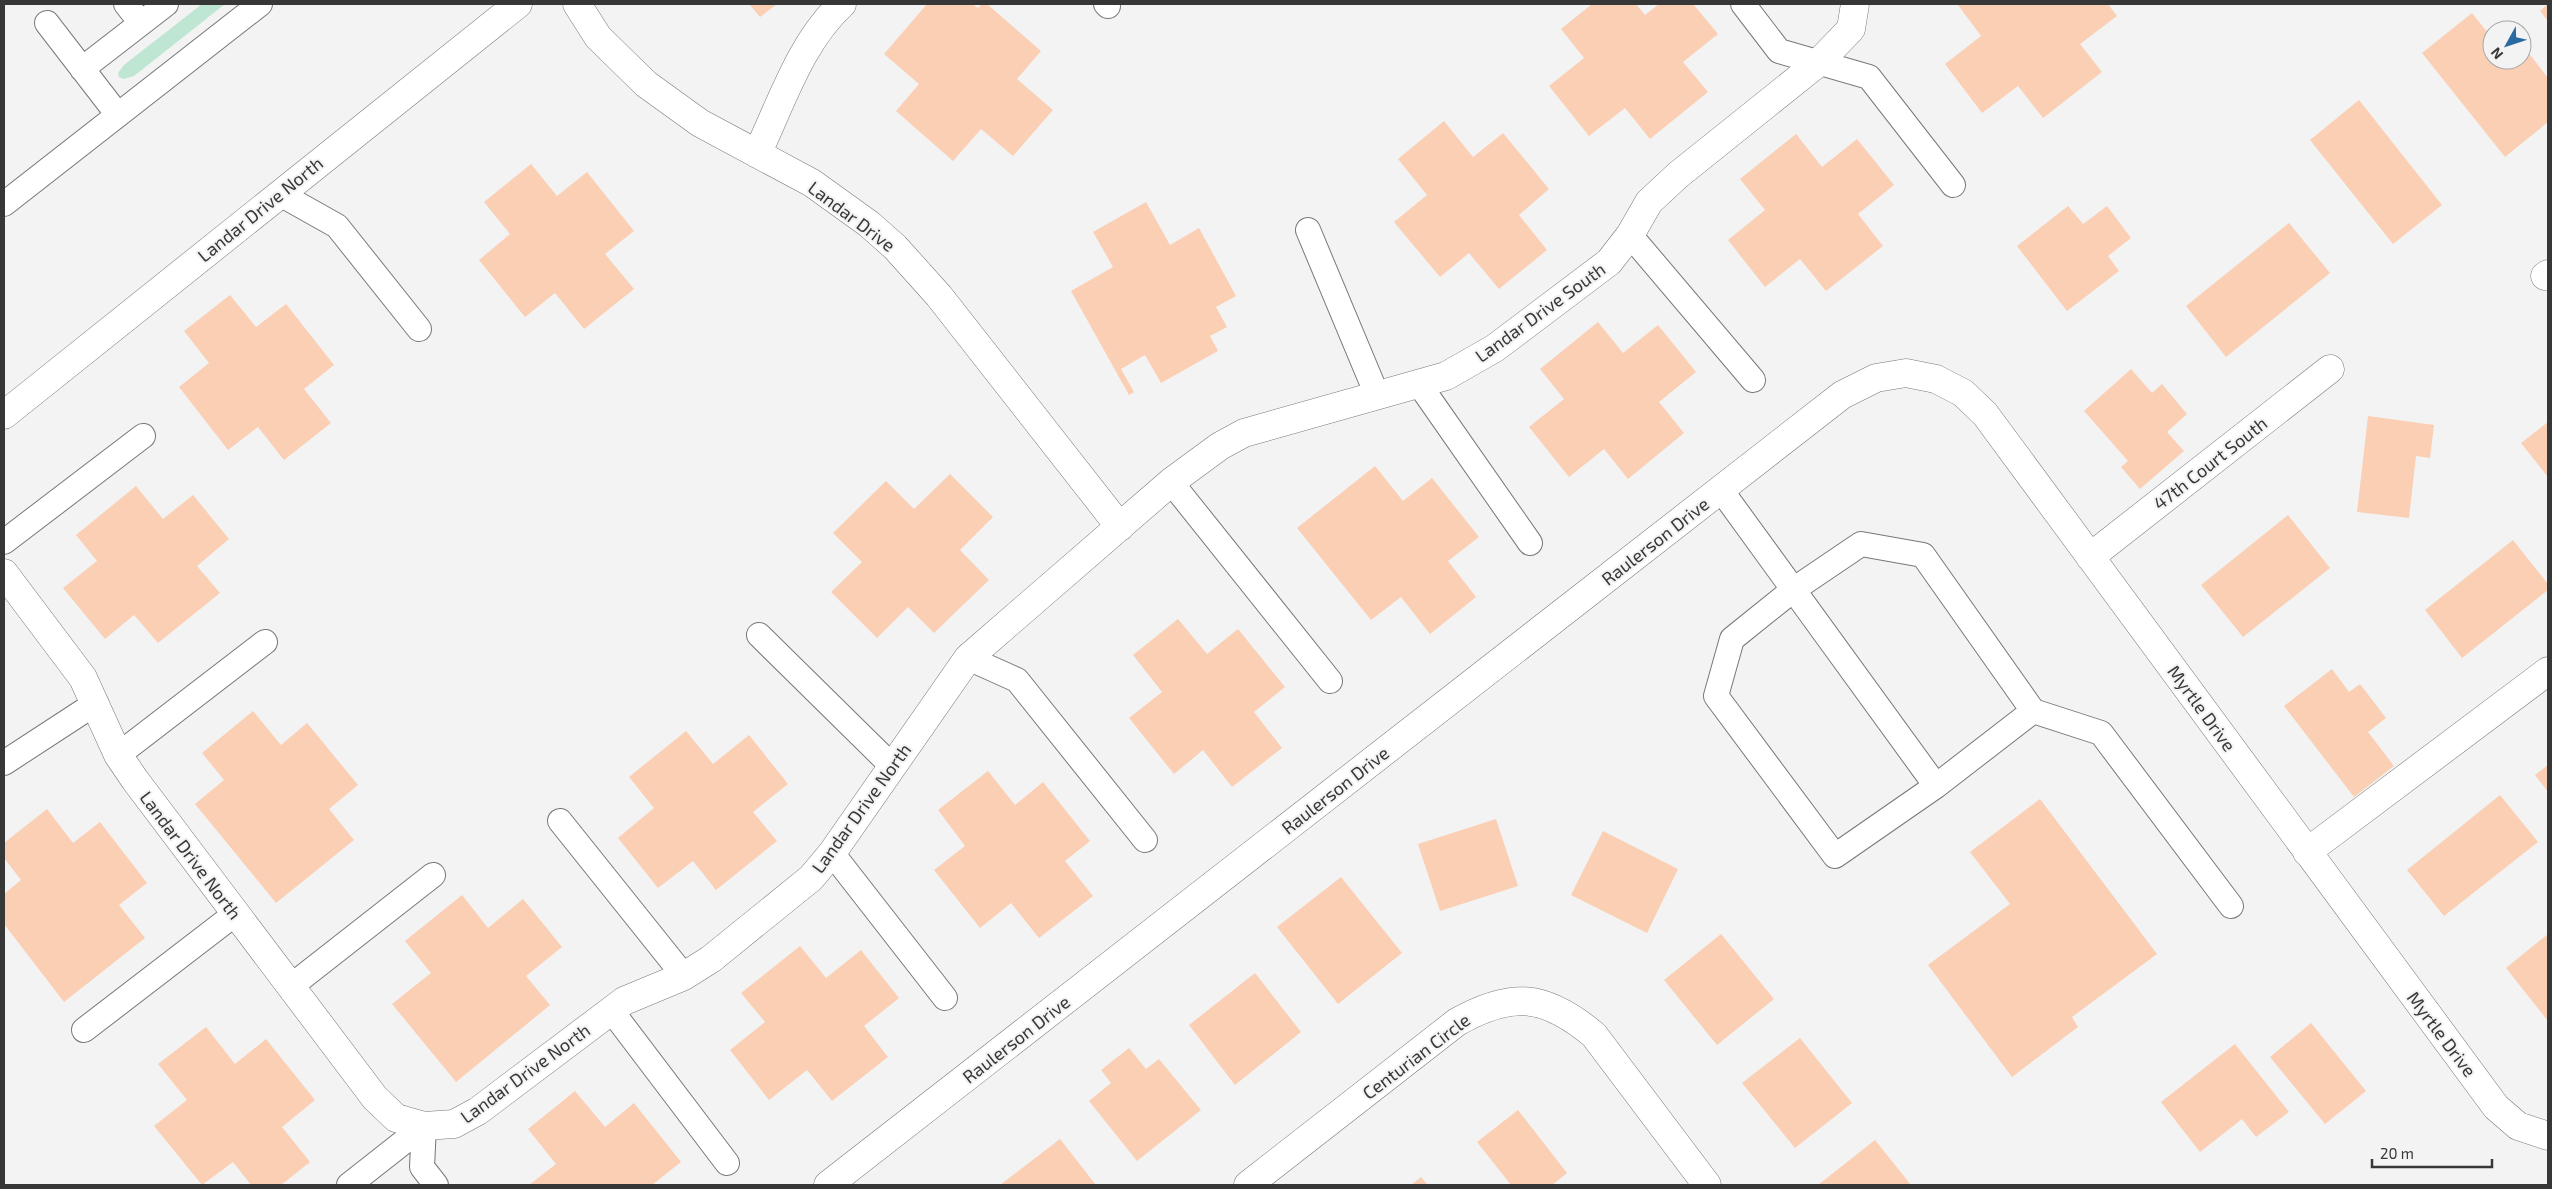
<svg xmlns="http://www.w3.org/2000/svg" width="2552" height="1189" font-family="'Exo 2',sans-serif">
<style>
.green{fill:#bee6d2}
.building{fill:#facfb4}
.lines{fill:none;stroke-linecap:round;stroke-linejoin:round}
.lane-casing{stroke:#787879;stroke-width:26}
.street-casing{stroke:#787879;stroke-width:29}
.lane{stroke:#fff;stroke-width:24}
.street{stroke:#fff;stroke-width:28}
.labels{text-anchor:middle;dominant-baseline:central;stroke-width:4;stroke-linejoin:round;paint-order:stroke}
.street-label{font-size:18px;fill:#373737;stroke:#f3f3f4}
</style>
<rect width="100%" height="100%" fill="#f3f3f4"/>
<path class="green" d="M202 4H225L134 76 124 79 119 77 118 73 124 65Z"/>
<path class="building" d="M749 4H777L760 17Z
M927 4H972L978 8 982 4H987L1041 51 1017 79 1053 110 1013 156 981 129 953 161 896 111 919 84 884 54Z
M1592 4H1636L1645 15 1659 4H1693L1718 34 1683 62 1708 92 1650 139 1625 108 1589 136 1549 86 1584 58 1561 29Z
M1959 4H2108L2117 16 2080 44 2102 72 2043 118 2018 86 1982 113 1945 64 1981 36 1958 5Z
M2548 4V21L2540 11Z
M2472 13 2492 38V60H2510L2513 64 2522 60V57L2528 52 2548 78V122L2505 157 2422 53Z
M2359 100 2442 205 2393 244 2310 140Z
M1444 121 1473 157 1503 133 1549 189 1519 215 1547 250 1499 289 1469 253 1440 277 1394 222 1427 195 1398 159Z
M1796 134 1822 167 1857 139 1894 185 1858 214 1883 246 1826 291 1800 259 1765 287 1728 240 1765 210 1740 179Z
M531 164 557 196 587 172 634 231 605 254 634 289 584 329 555 293 525 317 479 260 510 234 484 202Z
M1146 202 1170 245 1199 228 1236 296 1216 307 1227 327 1210 336 1218 351 1161 383 1145 355 1121 369 1134 392 1129 395 1071 291 1113 267 1093 232Z
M2068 206 2083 224 2107 206 2131 238 2108 256 2119 271 2067 311 2017 246Z
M2289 223 2330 273 2226 357 2186 306Z
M230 295 256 327 286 304 334 365 304 389 331 423 284 460 258 427 228 450 179 387 209 363 184 331Z
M1598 322 1623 353 1658 325 1696 372 1659 402 1684 433 1628 479 1604 449 1569 477 1529 427 1564 399 1540 369Z
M2131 369 2152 393 2162 384 2187 414 2167 432 2184 451 2140 489 2121 467 2128 461 2084 411Z
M2368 416 2434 425 2430 458 2416 456 2409 518 2357 512Z
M2548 422V477L2521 443Z
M1375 466 1403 501 1432 478 1479 537 1448 561 1476 597 1430 634 1401 597 1371 620 1297 528Z
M950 474 993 517 960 550 989 580 934 633 908 607 877 638 831 592 862 562 833 533 886 481 914 509Z
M136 486 163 519 193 495 229 539 197 566 220 593 158 643 134 615 105 639 63 588 97 561 76 535Z
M2288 515 2330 568 2243 637 2201 585Z
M2513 540 2548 584V590L2462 658 2425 610Z
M1178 619 1207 654 1238 629 1285 687 1254 712 1282 748 1232 787 1203 750 1174 774 1129 718 1162 692 1133 655Z
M2332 669 2349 692 2360 684 2386 718 2368 732 2394 766 2354 797 2284 706Z
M253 711 281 745 307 723 358 785 329 809 354 840 276 903 195 804 224 780 202 753Z
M686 731 713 764 749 735 788 784 753 812 777 841 716 890 693 861 658 888 618 838 654 808 629 777Z
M2548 765V792L2535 775Z
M988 771 1015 805 1043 782 1090 841 1065 861 1093 896 1039 938 1011 903 980 928 934 870 965 846 938 810Z
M2500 795 2538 842 2444 916 2407 870Z
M2040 799 2157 954 2072 1017 2078 1027 2012 1077 1928 965 2010 904 1970 852Z
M47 809 73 843 100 822 147 883 119 905 145 938 64 1002 4 924V894L21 880 4 858V843Z
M1496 819 1518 886 1440 911 1418 844Z
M1603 831 1678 869 1647 933 1571 895Z
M1341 877 1402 953 1338 1004 1277 927Z
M462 895 488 928 523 899 562 947 526 976 550 1005 456 1082 392 1004 431 973 405 941Z
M1721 934 1774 999 1717 1045 1664 980Z
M2548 934V1021L2506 968Z
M800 946 826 978 861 950 899 998 864 1026 888 1057 832 1101 807 1070 769 1100 730 1050 765 1022 741 993Z
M1255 973 1301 1032 1235 1085 1189 1025Z
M2311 1023 2366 1091 2325 1124 2270 1057Z
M206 1027 235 1064 266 1039 315 1100 282 1127 310 1162 281 1185H251L233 1162 202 1185 154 1126 187 1100 158 1064Z
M1800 1038 1852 1103 1795 1148 1742 1083Z
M2235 1044 2289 1112 2256 1137 2242 1119 2200 1152 2161 1102Z
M1129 1048 1146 1069 1159 1059 1201 1110 1137 1161 1089 1101 1111 1083 1101 1070Z
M575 1091 605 1127 634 1103 681 1162 652 1185H529L556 1164 528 1129Z
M1518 1110 1567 1173 1552 1185H1511L1477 1142Z
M1060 1139 1096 1185H1000Z
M1875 1140 1911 1185H1818Z
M1421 1177 1428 1185H1411Z"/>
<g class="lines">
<g class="lane-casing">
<path id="lane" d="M126 4 141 23
M1106 4 1108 6
M1743 4 1779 51 1869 77 1953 185
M47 23 118 115
M82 69 166 4
M280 194 337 226 419 329
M4 204 260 4
M1308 230 1377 395
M1630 235 1753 380
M1419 384 1530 543
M1171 482 1330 681
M1721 490 1936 786 2033 711 2101 733 2231 906
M4 542 143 436
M759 635 892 766
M968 658 1017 680 1145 840
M118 755 265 642
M4 763 96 703
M1936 786 1835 856 1716 696 1732 639 1793 590 1861 544 1923 555 2033 711
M560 821 684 976
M832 853 945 998
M290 987 433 875
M611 1010 727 1163
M84 1030 235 914
M424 1126 422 1167 436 1185
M349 1185 424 1126"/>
</g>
<g class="street-casing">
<path id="street" d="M577 4 598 37 646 84 700 123 812 183 869 224 895 247 939 296 1120 527
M757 154C781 104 801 41 842 4
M2545 276 2548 274
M4 415 518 4
M2090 557 2330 369
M4 573 83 678 118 755 135 780 375 1098 396 1118 424 1126 454 1124 478 1111 624 1001 684 976 711 959 811 878 832 853 968 658 1171 482 1220 446 1244 433 1446 376 1495 348 1609 262 1630 235 1649 202 1678 175 1819 62 1851 29 1855 4
M2307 852 2548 671
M828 1185 1842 395 1876 378 1906 373 1936 379 1963 393 1985 414 2496 1107 2518 1126 2548 1136
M1248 1185 1457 1022C1512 991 1545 994 1594 1035L1707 1185"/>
</g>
<use href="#lane" class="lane"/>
<use href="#street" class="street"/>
</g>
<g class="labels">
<g class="street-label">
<text transform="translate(260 209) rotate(-39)">Landar Drive North</text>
<text transform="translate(852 216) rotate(37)">Landar Drive</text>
<text transform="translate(1540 312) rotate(-36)">Landar Drive South</text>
<text transform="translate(2210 463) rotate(-38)">47th Court South</text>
<text transform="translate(1655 541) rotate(-38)">Raulerson Drive</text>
<text transform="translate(2202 708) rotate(54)">Myrtle Drive</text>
<text transform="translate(1335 790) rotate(-38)">Raulerson Drive</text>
<text transform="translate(861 808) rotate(-54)">Landar Drive North</text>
<text transform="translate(191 855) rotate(53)">Landar Drive North</text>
<text transform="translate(2442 1034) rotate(53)">Myrtle Drive</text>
<text transform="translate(1016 1039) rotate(-38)">Raulerson Drive</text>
<text transform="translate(1416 1056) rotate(-37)">Centurian Circle</text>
<text transform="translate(525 1073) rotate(-36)">Landar Drive North</text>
</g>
</g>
<rect width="2552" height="1189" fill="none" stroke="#373737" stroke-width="10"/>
<g transform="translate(2507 45) rotate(230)"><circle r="24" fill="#f3f3f4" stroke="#a8a8a8"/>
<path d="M0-4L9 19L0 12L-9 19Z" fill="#2a6aa0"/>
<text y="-8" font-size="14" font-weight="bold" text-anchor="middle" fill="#373737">N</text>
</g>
<path d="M2372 1159v8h120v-8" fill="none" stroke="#373737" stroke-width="2.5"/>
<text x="2380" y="1159" font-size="15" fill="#373737" stroke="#f3f3f4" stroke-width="4" paint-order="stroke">20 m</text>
</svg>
